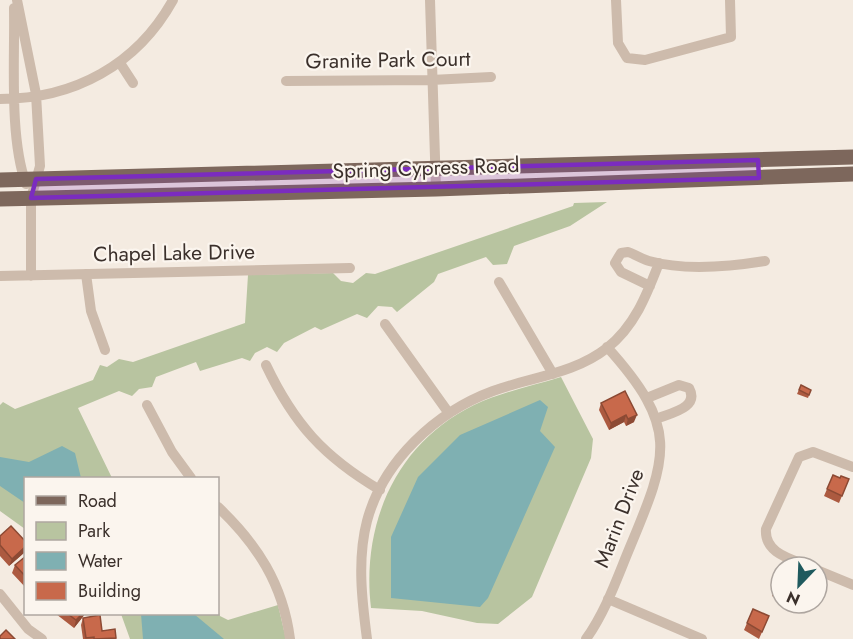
<svg xmlns="http://www.w3.org/2000/svg" width="853" height="639" font-family="Jost,sans-serif">
<style>
.green{fill:#b8c4a0}
.water{fill:#7fb0b2}
.lines{fill:none;stroke-linecap:round;stroke-linejoin:round}
.minor{stroke:#cdbbac;stroke-width:10}
.primary{stroke:#7d675c;stroke-width:15}
.wall{fill:#ac5a40}
.shaded-wall{fill:#8c4a34}
.building{fill:#c8694b;stroke:#8c4a34;stroke-width:1.5}
.marked{fill:#7b2cbf;fill-opacity:0.2;stroke:#7b2cbf;stroke-width:4.5;stroke-linejoin:round}
.labels{text-anchor:middle;dominant-baseline:central;stroke-width:4.5;stroke-linejoin:round;paint-order:stroke}
.street-label{font-size:21px;fill:#3b302b;stroke:#fbf5ee}
</style>
<rect width="100%" height="100%" fill="#f4ebe1"/>
<path class="green" d="M607 202 570 226 514 246 507 264 493 265 486 257 438 274 434 282 397 312 392 307 378 306 367 318 357 314 321 330 315 327 284 343 277 352 267 347 255 353 250 361 242 358 200 371 196 362 156 377 152 387 139 389 132 396 119 391 78 408 112 478H26L25 529 0 511V405L3 402 15 409 93 380 100 365 107 367 119 359 133 362 245 323 248 275 333 273 341 281 353 283 366 273 375 274 573 206 574 203Z
M561 377 593 439 591 458 532 597 498 624 477 623 422 611 371 608C361 524 396 443 474 405 502 392 532 386 561 377Z
M278 605 286 639H130L121 614H218V610L220 616 228 620Z"/>
<path class="water" d="M540 400 548 407 540 431 555 447 488 598 480 607 391 598V537L418 477 460 435Z
M62 446 75 453 81 478H26L25 503 0 486V457L29 462Z
M141 614H194L224 639H143Z"/>
<g class="lines">
<path class="minor" d="M17 0 36 94 40 166 31 198V276
M430 0 436 189
M616 0 618 43 627 58 645 60 731 37 730 0
M14 8C15 60 9 137 26 184
M120 63 133 83
M286 81 431 80 491 77
M0 99C74 99 137 65 173 0
M86 274 91 311 105 350
M0 276 350 268
M499 282 553 374
M650 286 621 272 615 263 621 253 628 252C635 254 641 259 649 261 685 271 728 267 765 261
M385 324 448 412
M266 365C294 424 324 457 380 490
M647 398 679 385 689 388C700 408 670 413 656 419
M147 405 172 452 191 478
M218 507C257 544 283 584 290 639
M811 567C792 559 764 554 766 529L799 457 813 452 853 467
M817 570 853 585
M0 594 28 629 42 639
M608 599 702 639
M367 639C362 601 357 559 367 521 383 461 436 412 493 391 531 377 574 374 607 348 635 326 647 294 659 263
M586 639C606 611 617 578 630 547 669 454 679 427 607 347"/>
<path class="primary" d="M0 180 853 157
M0 199 436 189 853 174"/>
</g>
<path class="wall" d="M801 385 811 390 808 398 797 394Z
M625 391 634 422 626 426 624 422 609 430 599 410 601 403Z
M833 475 840 478 849 479 839 503 824 496Z
M0 536 25 552 9 566 0 556Z
M26 556V588L12 573 15 565Z
M780 576H781V600L772 596Z
M753 609 769 616 759 639 744 630Z
M56 614H85L74 628Z
M83 618 102 631 116 638V639H83L81 625Z"/>
<path class="shaded-wall" d="M626 415 624 422 609 430 611 423Z
M637 415 634 422 626 426 628 419Z
M26 546 25 552 9 566 12 559Z
M82 614H85L74 628 76 620Z"/>
<path class="building" d="M801 385 811 390 809 395 799 390Z
M625 391 637 415 628 419 626 415 611 423 601 403Z
M833 475 840 478 841 476 849 479 842 496 827 489Z
M11 526 26 542V546L12 559 0 545V536Z
M26 556V577L15 565Z
M780 576H781V591L774 589Z
M753 609 769 616 762 632 747 623Z
M68 614H82L76 620Z
M100 615 102 631 115 629 116 638 94 639V637L86 638 83 618Z
M6 630 15 639H0V636Z"/>
<path class="marked" d="M758 160 759 178 31 198 36 179Z"/>
<g class="labels">
<g class="street-label">
<text transform="translate(388 60) rotate(-1)">Granite Park Court</text>
<text transform="translate(426 168) rotate(-2)">Spring Cypress Road</text>
<text transform="translate(174 253) rotate(-1)">Chapel Lake Drive</text>
<text transform="translate(619 518) rotate(-69)">Marin Drive</text>
</g>
</g>
<rect x="24" y="477" width="195" height="138" fill="#fbf5ee" stroke="#aea6a0" stroke-width="1.5"/>
<rect x="36" y="496" width="30" height="9" fill="#7d675c" stroke="#aea6a0" stroke-width="1.5"/>
<text x="78" y="507" font-size="18" fill="#3b302b">Road</text>
<rect x="36" y="522" width="30" height="18" fill="#b8c4a0" stroke="#aea6a0" stroke-width="1.5"/>
<text x="78" y="537" font-size="18" fill="#3b302b">Park</text>
<rect x="36" y="552" width="30" height="18" fill="#7fb0b2" stroke="#aea6a0" stroke-width="1.5"/>
<text x="78" y="567" font-size="18" fill="#3b302b">Water</text>
<rect x="36" y="582" width="30" height="18" fill="#c8694b" stroke="#aea6a0" stroke-width="1.5"/>
<text x="78" y="597" font-size="18" fill="#3b302b">Building</text>
<g transform="translate(799 585) rotate(203)"><circle r="28" fill="#fbf5ee" stroke="#aea6a0" stroke-width="1.5"/>
<path d="M0-4.5L10 22L0 15L-10 22Z" fill="#1f5a5e"/>
<text y="-9" font-size="16" font-weight="bold" text-anchor="middle" fill="#3b302b">N</text>
</g>
</svg>
